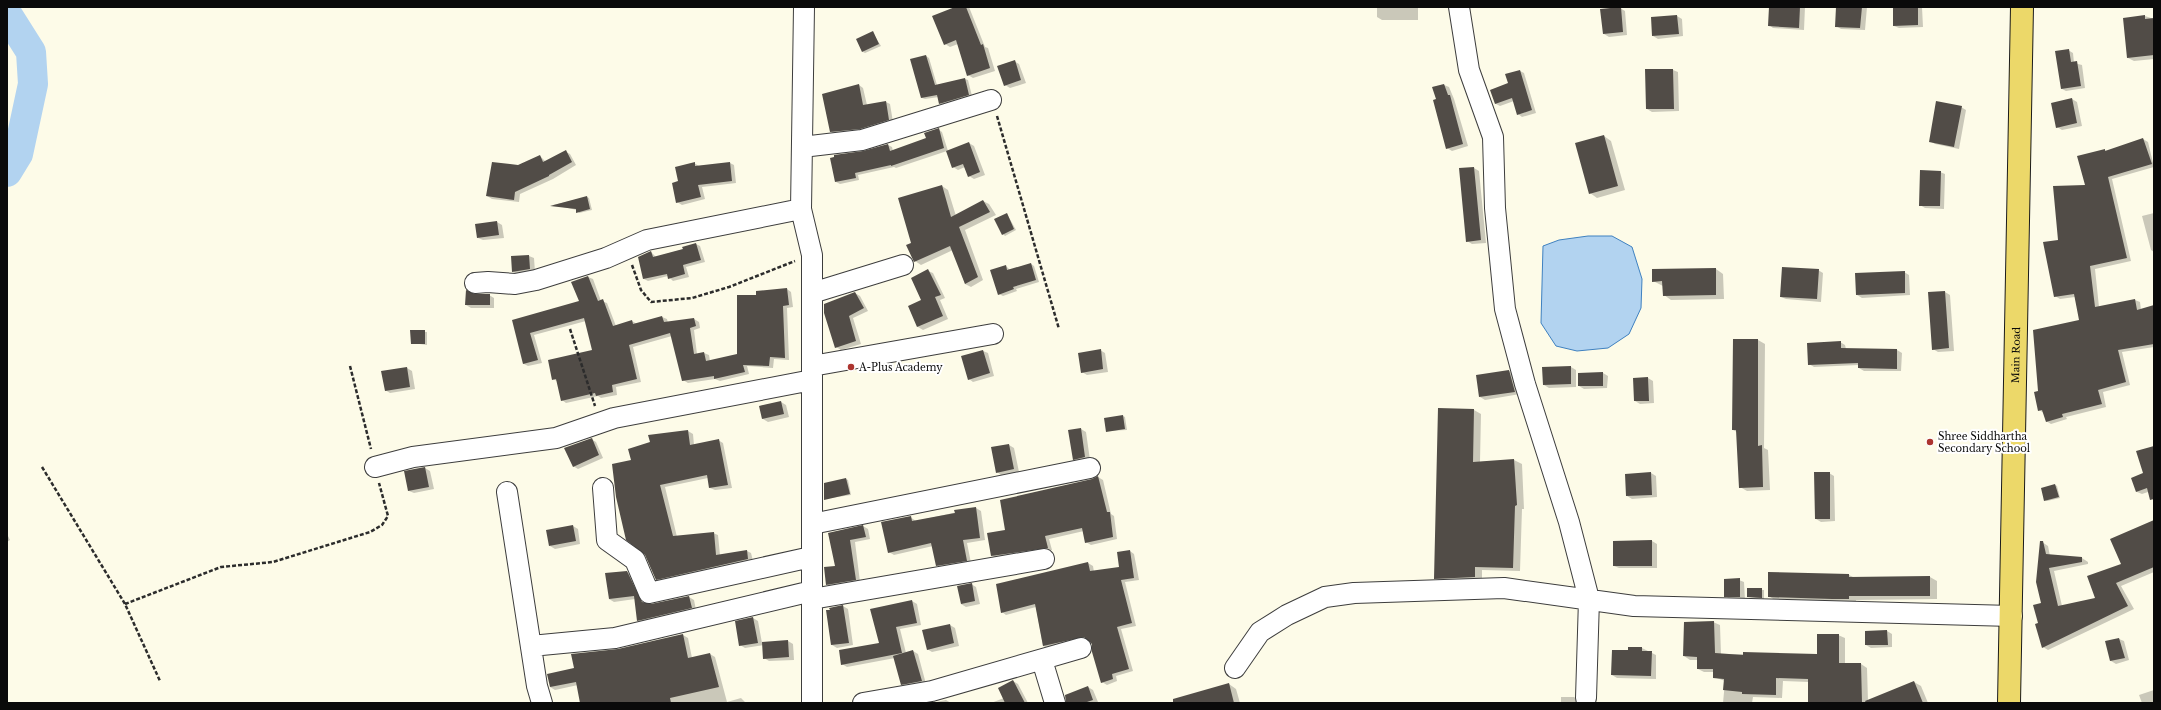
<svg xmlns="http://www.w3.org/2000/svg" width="2161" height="710" font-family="'Libre Baskerville',serif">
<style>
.water{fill:#b2d3f0;stroke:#3f81c0}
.shadow{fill:#0003}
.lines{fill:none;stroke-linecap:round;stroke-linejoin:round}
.river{stroke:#b2d3f0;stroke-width:30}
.building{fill:#514c47}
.minor-casing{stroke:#3d3d3d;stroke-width:22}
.major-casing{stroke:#1b1b1b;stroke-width:24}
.path{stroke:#2c2c2c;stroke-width:2.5;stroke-dasharray:4 2;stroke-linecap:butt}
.minor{stroke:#fff;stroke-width:20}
.major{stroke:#ecd869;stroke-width:22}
.poi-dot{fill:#ac342f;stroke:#fff;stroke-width:1.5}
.labels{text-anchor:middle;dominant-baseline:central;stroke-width:4;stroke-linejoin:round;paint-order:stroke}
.street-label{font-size:10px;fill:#0a0a0a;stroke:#fff}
.poi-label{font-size:10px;fill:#0a0a0a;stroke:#fff;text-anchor:start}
</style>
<rect width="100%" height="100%" fill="#fdfbe8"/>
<path class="water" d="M1588 236H1612L1632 247 1642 279 1641 308 1629 334 1608 348 1577 351 1556 346 1541 323 1543 246 1559 240Z"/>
<path class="shadow" d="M958 7H969L985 47 988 48 995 71 973 78 968 75 958 44 950 47 945 44Z
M1377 7H1418V20H1382L1377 17Z
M1770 7H1805L1804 30 1773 28 1769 25Z
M1837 7H1867L1865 30 1841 29 1836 26Z
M1894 7H1922L1923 27 1899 28 1894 26Z
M1620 8 1625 11 1627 35 1609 37 1604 34Z
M1677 16 1682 19 1683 36 1658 39 1653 36Z
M2145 16 2154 19V59L2134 61 2128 58Z
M873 33 881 46 865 53 863 52Z
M2068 50 2073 53 2074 63 2082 65 2085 88 2066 91 2062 89Z
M926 56 929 58 937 85 965 79 968 80 972 96 943 105 940 103 939 97 925 99 922 98Z
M1014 61 1019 64 1026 83 1010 88 1005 85Z
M1673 70 1678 72 1679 111 1652 112 1647 109Z
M1520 71 1524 73 1536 113 1522 117 1518 114 1514 101 1500 106 1496 104 1491 90 1509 84Z
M859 85 863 88 867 105 886 102 890 104 893 122 864 130 835 134 831 132Z
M1444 85 1449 87 1454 99 1468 146 1452 151 1447 148 1437 99Z
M2072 99 2077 102 2082 126 2062 130 2057 127Z
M1961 107 1966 110 1959 149 1935 144 1930 141Z
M938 129 942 132 948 151 969 143 974 146 985 175 974 179 969 176 965 167 958 170 953 167 947 151 896 168 894 167 858 175 859 180 840 184 836 182 864 152 888 145 892 147 893 151 927 139Z
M1604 136 1611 141 1625 190 1597 198 1590 193Z
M2143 139 2148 142 2154 167 2112 179 2131 261 2095 269 2099 307 2135 300 2140 302 2141 310 2154 306V347L2122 352 2130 385 2103 392 2106 407 2066 417 2067 419 2051 424 2046 421 2044 413 2039 410V391L2080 321 2075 297 2060 299 2055 296 2059 241 2105 150 2107 151Z
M566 152 570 154 576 165 553 179 520 194 519 202 492 199 487 196 518 166 540 156 546 162Z
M694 163 699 166 730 163 734 165 736 183 702 187 705 199 682 205 677 202 679 182Z
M1474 168 1479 171 1486 243 1472 244 1467 241Z
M1940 172 1945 174 1944 209 1925 208 1920 205Z
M942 186 948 190 956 216 983 201 989 204 996 215 965 230 983 280 971 287 965 284 953 250 921 265 915 261 912 243Z
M587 197 589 198 592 210 579 213 577 210 553 205Z
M2154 213V252L2151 250 2142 216Z
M1007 214 1016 230 1005 236 1003 234Z
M497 222 502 225 504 238 483 240 478 238Z
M696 244 700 246 705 262 686 267 689 277 673 281 668 276 648 281 644 279 651 252 656 257 684 249Z
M529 256 534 258 535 272 518 274 513 272Z
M1031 264 1034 266 1039 282 1016 289 1017 291 1003 296 999 294 1006 266 1010 270Z
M1716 269 1723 274 1724 299 1671 300 1664 295 1663 286 1653 281Z
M1818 270 1823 273 1821 302 1786 299 1781 297Z
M928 271 933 273 945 298 940 300 948 319 923 330 918 327 910 306 923 301Z
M1904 272 1909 275 1910 295 1862 298 1857 295Z
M588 277 593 279 601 301 607 303 616 326 632 321 637 324 662 317 667 319 668 323 694 319 699 322 700 328 694 330 697 354 704 353 709 355 710 361 738 355 758 296 787 289 791 292 793 307 787 308 789 360 774 359 773 368 747 366 749 374 720 381 715 379 688 383 683 380 672 336 633 347 641 382 616 387 617 395 601 398 598 396 566 403 562 400 557 381 553 379 593 351 586 321 534 335 542 363 528 366 524 364 513 321 580 302Z
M1945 292 1950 295 1954 351 1938 352 1933 349Z
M855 293 860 296 868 311 853 318 861 344 841 350 836 347Z
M475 295H489L494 298V308H471L466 305Z
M411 331 427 332V345L412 343Z
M1734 340H1758L1765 344 1764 448 1768 450 1770 490 1747 491 1740 487 1737 432 1733 430Z
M1840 342 1845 345 1846 349 1897 350 1902 353 1901 371H1864L1859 368V365L1814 367 1809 364Z
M1100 350 1105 353 1108 372 1087 375 1082 372Z
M983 351 988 353 994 376 973 382 969 379Z
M1571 367 1576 370V387L1549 388 1544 385Z
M407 368 412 371 415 389 390 393 385 390Z
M1509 371 1514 374 1520 394 1485 400 1480 397Z
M1603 373 1608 376 1607 388 1584 389 1579 386Z
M1648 378 1653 381 1654 403 1640 404 1635 401 1634 379Z
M781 402 786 405 789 417 768 422 763 419 760 406Z
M1439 409 1474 410 1481 414 1480 462 1514 460 1522 464 1524 509H1522L1520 571 1482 570V581L1442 582 1435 578Z
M1123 416 1125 417 1127 430 1107 431Z
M1081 429 1086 432 1090 460 1078 462 1073 459Z
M688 431 693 434 694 445 718 440 723 443 732 488 715 490 710 488 708 478 665 487 677 537 713 533 718 535 720 555 747 551 751 553 753 561 661 582 657 579 632 461Z
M591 439 596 442 603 458 578 469 573 466Z
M1009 445 1014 448 1019 472 1001 475 997 472 992 448Z
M2154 447V490L2142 494 2137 492Z
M425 468 430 471 434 489 414 493 409 491Z
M1651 473 1656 476 1657 497 1632 499 1627 496Z
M1829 473 1834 476 1835 521 1821 522 1816 519Z
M1098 477 1103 480 1111 514 1114 516 1117 539 1091 545 1086 542 1084 531 1049 539 1052 550 997 558 992 556 1006 531Z
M846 479 848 480 851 495 824 499Z
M2055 485 2057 486 2060 498 2047 501 2045 500Z
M976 508 981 511 985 540 967 543 971 563 942 568 937 565 933 546 894 555 889 552 910 517 916 521Z
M2154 521V572L2121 586 2134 609 2048 650 2043 647 2040 623 2042 604V542L2048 546 2050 556 2082 558 2088 562V564L2054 571 2062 606 2096 599Z
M573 526 578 529 580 544 555 549 550 546Z
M863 526 868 529 870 539 855 542 860 582 832 587 827 584 836 566 829 533Z
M7 534 10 540 7 542Z
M1652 541 1657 544V568H1619L1614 566Z
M1130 551 1134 554 1139 580 1125 582 1136 626 1121 629 1133 671 1116 676 1117 681 1107 685 1102 682 1093 644 1088 639 1048 648 1043 646 1036 607 1006 615 1002 612 1088 563 1093 566 1094 572 1120 568Z
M627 572 632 575 643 601 647 605 689 597 694 600 696 610 643 623 638 620 635 599 614 602 609 599Z
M1849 575 1855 578 1930 577 1937 581V599L1856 600V603L1776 601 1769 596Z
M1739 580 1744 582 1745 600 1730 599 1725 596Z
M971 584 976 587 980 604 966 607 961 604Z
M1748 589 1764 590V599L1748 597Z
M912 601 917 604 921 625 900 629 906 653 913 651 918 654 926 684 907 687 902 684 895 658 847 667 842 664 880 644Z
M843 606 848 609 853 645 837 648 832 645Z
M753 618 758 621 762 643 788 641 793 644 794 660 769 661 764 658V645L745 648 740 645Z
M1713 622 1720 625 1721 654 1818 655 1838 635 1845 638V664H1861L1867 668 1868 701 1914 682 1921 686 1928 703H1809V682L1783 681 1782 698 1753 697 1752 703H1723L1725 681 1714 677V672H1704L1698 669V660H1690L1684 656Z
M950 625 955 628 959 646 932 652 927 649Z
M1887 631 1892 634V647L1871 648 1866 645Z
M683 635 688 638 692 658 710 654 715 657 727 702 741 698 746 703H581L578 685 555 690 550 687 575 669 618 650Z
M2119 639 2124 641 2129 660 2116 664 2111 661 2106 642Z
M1642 648 1656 655V679L1617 678 1612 675 1629 651Z
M1013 681 1018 684 1028 703H991L1004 698Z
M1229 684 1236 689 1240 703 1173 702Z
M1088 687 1093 690 1098 702 1067 703Z
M2154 690V703H2142L2139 695Z
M1561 697H1574L1581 703H1561Z
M946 700 951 703H931Z"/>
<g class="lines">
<path class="river" d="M7 14 31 52 33 84 18 154 7 172"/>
</g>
<path class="building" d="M955 7H966L981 45 983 44 990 68 967 76 956 40 944 45 932 16Z
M1621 7 1623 32 1603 34 1600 9Z
M1769 7H1800L1799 28 1768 26Z
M1836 7H1862L1860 28 1835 27Z
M1893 7H1918V25L1893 26Z
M1677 15 1679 34 1652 36 1651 17Z
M2145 15V19L2154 18V55L2127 58 2123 18Z
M873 31 879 44 862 52 856 39Z
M2069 49 2071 62 2077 61 2081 86 2061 89 2055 51Z
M926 55 935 85 965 78 969 95 939 104 937 95 921 98 910 59Z
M1015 60 1021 80 1004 86 997 66Z
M1645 69H1673L1674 109H1646Z
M1520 70 1532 110 1517 115 1512 98 1495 104 1490 90 1508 83 1505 74Z
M859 84 863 105 886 101 889 120 860 129 830 132 822 94Z
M1444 84 1448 95H1450L1463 144 1446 149 1433 100 1436 99 1432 87Z
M2072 98 2077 123 2056 128 2051 103Z
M1936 101 1962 106 1954 147 1929 142Z
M939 128 944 148 891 166V165L855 173 856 178 835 182 830 158 834 157V155L863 151 888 144 890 151 926 138 924 133Z
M1604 135 1618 186 1589 194 1575 143Z
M2143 138 2152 164 2108 177 2127 258 2090 266 2095 307 2135 299 2137 310 2154 305V344L2118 350 2126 382 2098 390 2102 404 2062 414 2063 417 2046 422 2042 410 2038 411 2034 392 2038 391 2033 330 2079 320 2074 294 2054 297 2043 242 2058 240 2053 186 2085 185 2077 156 2105 149V151Z
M969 142 980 172 968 177 963 164 952 168 946 151Z
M566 150 572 162 549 175V176L515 192 514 200 486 196 492 162 518 165 540 155 543 162Z
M695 162V166L730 162 732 181 698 185 701 197 676 203 672 183 678 181 675 167Z
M1474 167 1481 240 1466 242 1459 168Z
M1920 170 1941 171 1940 206H1919Z
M942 185 951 217 983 200 990 212 959 227 978 277 965 284 950 246 914 262 906 245 911 243 898 198Z
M587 196 590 209 576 213V209L550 206Z
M1007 213 1014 229 1002 235 994 219Z
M497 221 499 235 477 238 475 224Z
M696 243 701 260 683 265 685 274 668 279 667 274 643 279 638 257 651 251 653 257 683 249 682 247Z
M529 255 530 269 512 272 511 256Z
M1031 263 1036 280 1013 287 1014 289 998 295 990 270 1006 265 1007 270Z
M1782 267 1819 269 1817 299 1780 297Z
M1716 268V295L1663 296 1662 281 1652 282V269Z
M928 269 941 295 935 297 943 316 917 327 908 306 921 300 911 278Z
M1905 271V293L1856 295 1855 273Z
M588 276 598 301 603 299 613 326 632 320 633 324 662 316 664 322 694 318 696 326 690 328 694 354 704 352 706 361 737 354V295H756V291L787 288 789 305 783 306 785 358 770 357 769 366 743 365 745 372 714 379V376L682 381 670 333 629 345 637 379 612 385 613 392 596 396 595 393 561 401 556 379 552 380 548 360 592 350 584 318 530 333 538 360 523 364 512 320 579 301 571 282Z
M466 290 475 294H490V305H465Z
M1945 291 1949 348 1932 350 1928 292Z
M855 292 864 308 849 316 856 341 835 348 824 313V304Z
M410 330H425V344H411Z
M1733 339H1758V446L1762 445 1763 487 1739 488 1736 430H1732Z
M1841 341V348L1897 349V369L1858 368V363L1808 365 1807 343Z
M1101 349 1103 369 1081 373 1078 353Z
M983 350 990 373 968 380 961 356Z
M1571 366V384L1543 385 1542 367Z
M407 367 410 387 385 391 381 371Z
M1509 370 1515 392 1479 397 1476 375Z
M1603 372V386H1578V373Z
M1648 377 1649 401H1634L1633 378Z
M781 401 784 414 762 419 759 406Z
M1438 408 1474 409 1473 462 1514 459 1517 505 1515 506 1513 568 1475 567V577L1434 579Z
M1123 415 1125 429 1106 432 1104 418Z
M1081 428 1085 457 1073 460 1068 430Z
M688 430 690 445 719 439 728 485 709 488 707 475 660 485 673 536 714 532 716 555 747 550 748 559 656 580 645 555 626 540 616 497 612 464 631 460 628 449 650 442 648 435Z
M592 438 599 455 573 467 564 448Z
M1009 444 1014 469 996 473 991 447Z
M2154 446V499L2150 500 2147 488 2136 492 2131 478 2143 473 2136 451Z
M425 467 429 487 408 491 404 471Z
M1651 472 1652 495 1626 496 1625 474Z
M1814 472H1830V519H1815Z
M1098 476 1107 512H1110L1113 537 1085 543 1082 528 1045 536 1048 548 991 556 987 533 1005 530 1000 500 1092 479Z
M846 478 850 494 824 500V483Z
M2055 484 2059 497 2044 501 2041 488Z
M976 507 980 538 963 540 967 561 936 566 931 543 888 553 881 522 911 516 912 521 955 513 954 510Z
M2154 520V567L2116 583 2128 606 2042 648 2035 624 2038 623 2033 605 2041 603 2036 582 2040 541H2043L2046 554 2082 557V562L2049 568 2058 606 2095 598 2087 576 2121 564 2110 539Z
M573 525 576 541 549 546 546 530Z
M863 525 866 537 850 540 856 580 826 585 824 567 835 566 828 533Z
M1652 540V566H1613V541Z
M1130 550 1134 578 1121 580 1132 623 1117 627 1129 669 1112 674 1113 679 1101 683 1092 652V644L1084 637 1043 646 1035 604 1001 613 996 584 1088 562 1090 571 1119 567 1117 552Z
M627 571 642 602 651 604 689 596 692 608 637 621 634 596 609 599 605 573Z
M1768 572 1849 574V577L1930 576V596H1849V599H1832L1768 597Z
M1740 578V597H1724V579Z
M972 583 975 601 961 604 957 586Z
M1747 588H1762V598L1747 597Z
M912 600 917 623 896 627 902 653 841 665 839 650 879 643 870 609Z
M843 605 849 643 831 645 826 610H830L829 608Z
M753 617 758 643 739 646 735 621Z
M1714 621 1715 653 1743 655V652L1817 654V634H1839V663H1861L1862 703H1808V679L1776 678V695L1742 694V692L1723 690 1724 679 1713 678V669H1697V657L1683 656 1684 622Z
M950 624 954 643 927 650 922 630Z
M1887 630 1888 645H1865V631Z
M683 634 688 658 710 653 719 687 670 698 671 703H580L576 682 550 687 547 674 574 668 571 654 618 649Z
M2119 638 2125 658 2110 661 2105 641Z
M788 640 789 657 763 659 762 642Z
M1628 647H1642V651H1652L1651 676 1611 675 1612 650H1628Z
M913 650 922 681 901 685 893 656Z
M1013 680 1025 703H1005L998 688Z
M1914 681 1923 703H1866L1865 701Z
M1229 683 1234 703H1173V699Z
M1088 686 1093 700 1084 703H1066L1065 695Z"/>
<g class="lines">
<g class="minor-casing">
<path id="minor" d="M804 7 801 209 812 255V703
M1459 7 1469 70 1493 137 1495 208 1505 309 1525 384 1569 522 1589 599 1586 698
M802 147 862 140 991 100
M475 283 488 282 515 284 536 280 606 258 647 240 801 209
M812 293 903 265
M812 366 993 334
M375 467 413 457 556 438 614 418 812 380
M603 488 607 540 635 560 649 593 811 557
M507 492 537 686 542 703
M812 524 1090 468
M812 599 1044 559
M531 646 615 638 812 591
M1042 660 1055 703
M1235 668 1260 632 1287 615 1325 597 1354 593 1504 588 1634 606 2012 616
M863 703 932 691 1081 648"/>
</g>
<g class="major-casing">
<g id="major">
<path id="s1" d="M2009 703 2022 7"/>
</g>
</g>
<path class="path" d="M997 116 1059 329
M632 265 641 290 651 302 692 298 729 287 795 261
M570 329 595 406
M350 366 371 449
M42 467 125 604 160 681
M125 604 221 567 273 562 370 532 382 525 388 516 379 483"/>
<use href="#minor" class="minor"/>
<use href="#major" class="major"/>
</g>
<g class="poi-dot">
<circle cx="851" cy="367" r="4"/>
<circle cx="1930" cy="442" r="4"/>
</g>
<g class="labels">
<g class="street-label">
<text stroke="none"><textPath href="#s1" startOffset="348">Main Road</textPath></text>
</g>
<g class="poi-label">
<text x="859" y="367">A-Plus Academy</text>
<text x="1938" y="436">Shree Siddhartha<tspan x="1938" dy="12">Secondary School</tspan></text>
</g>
</g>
<rect width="2161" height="710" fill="none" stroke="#0a0a0a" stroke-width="16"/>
</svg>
